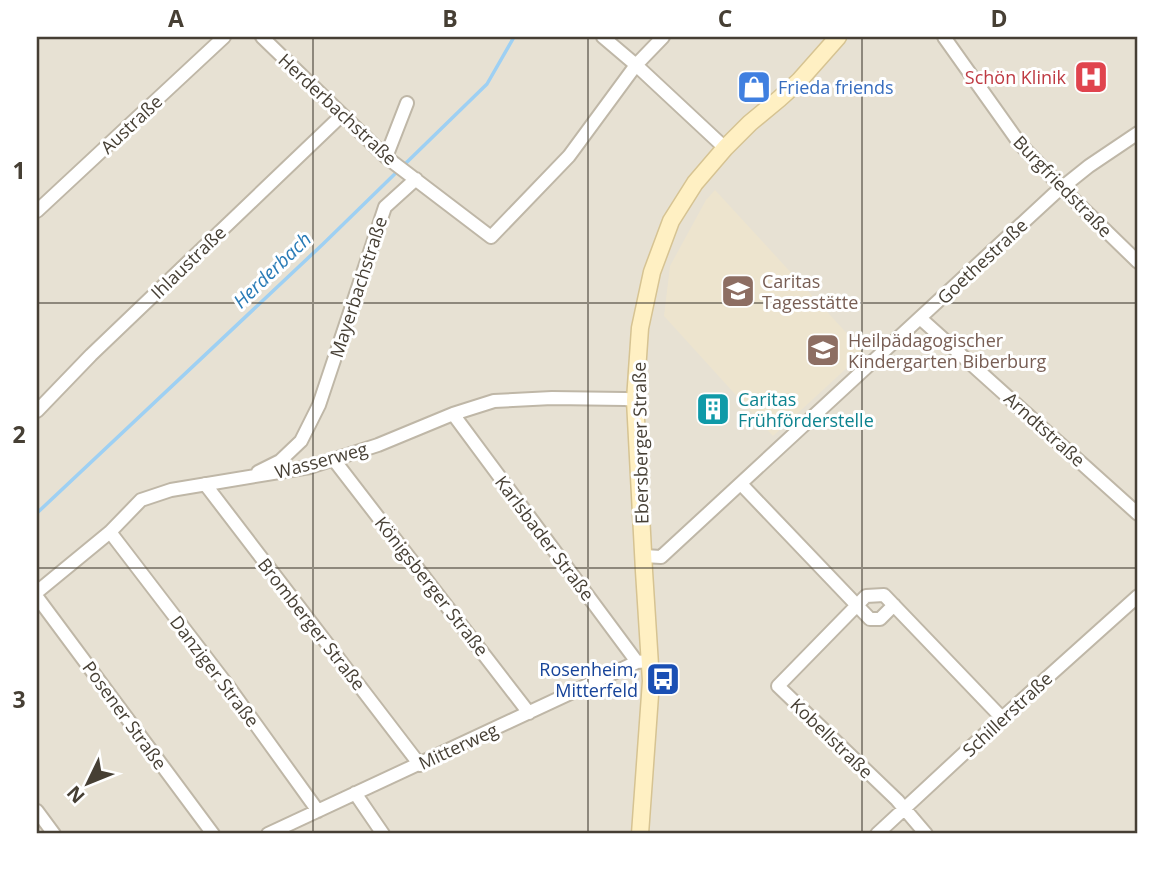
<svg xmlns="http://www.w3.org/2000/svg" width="1175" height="871" font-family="'Open Sans',sans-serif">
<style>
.residential{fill:#e7e1d3}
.education{fill:#ede4ce}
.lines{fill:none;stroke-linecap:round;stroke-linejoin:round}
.stream{stroke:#9ed0f3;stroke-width:3.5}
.street-casing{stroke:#bfb7a7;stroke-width:16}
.secondary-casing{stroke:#d6c392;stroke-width:19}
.street{stroke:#fff;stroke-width:12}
.secondary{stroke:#fff0c3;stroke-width:16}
.grid{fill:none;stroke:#463f34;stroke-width:2;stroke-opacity:0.55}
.labels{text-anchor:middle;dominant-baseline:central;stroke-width:6;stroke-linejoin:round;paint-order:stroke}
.health-label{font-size:18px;fill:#be3a42;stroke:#fff;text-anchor:end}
.shop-label{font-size:18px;fill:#366cbe;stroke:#fff;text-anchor:start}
.street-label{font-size:18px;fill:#463f34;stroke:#fff}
.education-label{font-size:18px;fill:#785e54;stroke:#fff;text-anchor:start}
.culture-label{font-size:18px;fill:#0d838f;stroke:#fff;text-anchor:start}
.transit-label{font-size:18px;fill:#164399;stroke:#fff;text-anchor:end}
.water-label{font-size:19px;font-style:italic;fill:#297bb6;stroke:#fff}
.neatline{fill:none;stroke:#463f34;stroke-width:2.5}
.grid-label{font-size:23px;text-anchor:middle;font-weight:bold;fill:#463f34}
</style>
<rect width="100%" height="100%" fill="#f3efe5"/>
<path class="residential" d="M37 37H1138V834H37Z"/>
<path class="education" d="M715 190 864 352 773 436 664 316 670 266 706 200Z"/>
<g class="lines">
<path class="stream" d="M37 513 323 244 487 84 514 37"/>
<g class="street-casing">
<path id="street" d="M262 37 386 157 491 237 569 156 636 65 663 37
M603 37 636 65 725 148
M944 37 1020 144 1068 194 1138 262
M386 157 407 103
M37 211 224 37
M920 318 1138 514
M37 411 91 355 342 115
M453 414 637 662
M334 460 529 713
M258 472 280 461 301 441 319 405 385 207 416 179
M205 484 420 765
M741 484 870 619H880L894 605
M110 532 228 686 318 811
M644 556 661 557 1054 194 1089 166 1138 133
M37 592 110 532 141 500 171 490 310 467 378 445 453 414 494 401 552 398 625 399 635 400
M37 597 213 834
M355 793 383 834
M37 811 54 834
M268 834 637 662 649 661
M877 834 1002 718 1138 596
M926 834 897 800 778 686 866 596 884 595 1002 718"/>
</g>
<g class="secondary-casing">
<path id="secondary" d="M640 834 651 681 644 571 635 400 640 328 652 272 671 221 695 183 725 148 750 123 779 99 799 81 838 37"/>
</g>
<use href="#street" class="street"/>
<use href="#secondary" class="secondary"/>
</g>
<path class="grid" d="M313 37V834M588 37V834M862 37V834M37 303H1138M37 568H1138"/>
<defs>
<g id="hospital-square" transform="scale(1.75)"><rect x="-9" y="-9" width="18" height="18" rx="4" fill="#e0444e" stroke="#fff"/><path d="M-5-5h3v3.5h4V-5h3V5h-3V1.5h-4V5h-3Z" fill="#fff"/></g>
<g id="shop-square" transform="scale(1.75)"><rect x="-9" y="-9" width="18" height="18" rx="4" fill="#3f7fe0" stroke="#fff"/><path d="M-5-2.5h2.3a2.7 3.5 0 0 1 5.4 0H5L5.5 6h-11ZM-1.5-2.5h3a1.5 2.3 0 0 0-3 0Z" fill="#fff"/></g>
<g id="school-square" transform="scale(1.75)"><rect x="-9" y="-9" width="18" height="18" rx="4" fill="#8d6e63" stroke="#fff"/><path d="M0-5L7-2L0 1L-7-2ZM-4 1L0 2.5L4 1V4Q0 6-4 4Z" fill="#fff"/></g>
<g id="building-square" transform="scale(1.75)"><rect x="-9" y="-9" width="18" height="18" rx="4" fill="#0f9aa8" stroke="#fff"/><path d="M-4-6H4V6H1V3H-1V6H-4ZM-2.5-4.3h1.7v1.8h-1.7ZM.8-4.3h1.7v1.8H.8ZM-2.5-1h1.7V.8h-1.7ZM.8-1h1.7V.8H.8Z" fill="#fff"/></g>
<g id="bus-square" transform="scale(1.75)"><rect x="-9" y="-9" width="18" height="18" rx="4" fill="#1a4fb4" stroke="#fff"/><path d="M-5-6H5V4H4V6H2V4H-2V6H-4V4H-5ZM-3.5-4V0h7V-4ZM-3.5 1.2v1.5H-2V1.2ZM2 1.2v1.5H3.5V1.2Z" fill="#fff"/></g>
</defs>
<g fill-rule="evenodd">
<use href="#hospital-square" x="1091" y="77"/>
<use href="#shop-square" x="754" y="87"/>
<use href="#school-square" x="738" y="291"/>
<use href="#school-square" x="823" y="350"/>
<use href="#building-square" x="713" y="409"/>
<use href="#bus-square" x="663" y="679"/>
</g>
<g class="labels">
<g class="health-label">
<text x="1066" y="77">Schön Klinik</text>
</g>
<g class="shop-label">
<text x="778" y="87">Frieda friends</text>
</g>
<g class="street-label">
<text transform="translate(338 109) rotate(43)">Herderbachstraße</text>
<text transform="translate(131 124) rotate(-43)">Austraße</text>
<text transform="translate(1063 186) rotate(46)">Burgfriedstraße</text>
<text transform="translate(982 261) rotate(-43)">Goethestraße</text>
<text transform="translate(188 262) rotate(-44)">Ihlaustraße</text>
<text transform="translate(358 287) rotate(-72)">Mayerbachstraße</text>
<text transform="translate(1045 429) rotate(42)">Arndtstraße</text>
<text transform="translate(640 443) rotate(-91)">Ebersberger Straße</text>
<text transform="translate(321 460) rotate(-15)">Wasserweg</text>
<text transform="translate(545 538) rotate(53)">Karlsbader Straße</text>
<text transform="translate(432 586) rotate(52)">Königsberger Straße</text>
<text transform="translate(312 624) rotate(52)">Bromberger Straße</text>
<text transform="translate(215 671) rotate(53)">Danziger Straße</text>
<text transform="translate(1007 714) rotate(-43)">Schillerstraße</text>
<text transform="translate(125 715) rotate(54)">Posener Straße</text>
<text transform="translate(832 738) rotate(44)">Kobellstraße</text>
<text transform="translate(458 746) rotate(-25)">Mitterweg</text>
</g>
<g class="education-label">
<text x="762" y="281">Caritas<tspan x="762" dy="21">Tagesstätte</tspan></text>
<text x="848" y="340">Heilpädagogischer<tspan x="848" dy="21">Kindergarten Biberburg</tspan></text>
</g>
<g class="culture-label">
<text x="738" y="399">Caritas<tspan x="738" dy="21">Frühförderstelle</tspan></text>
</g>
<g class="transit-label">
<text x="638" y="669">Rosenheim,<tspan x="638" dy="21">Mitterfeld</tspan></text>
</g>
<g class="water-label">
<text transform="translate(272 270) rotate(-44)">Herderbach</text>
</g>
</g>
<rect width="1175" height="871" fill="none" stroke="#ffffff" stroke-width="77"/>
<g transform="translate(88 783) rotate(227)" stroke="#ffffff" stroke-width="5" paint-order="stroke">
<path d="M0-5L12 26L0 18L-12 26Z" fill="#463f34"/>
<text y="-10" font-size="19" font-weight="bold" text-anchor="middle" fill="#463f34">N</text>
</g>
<rect x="38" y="38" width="1098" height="794" class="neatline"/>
<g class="grid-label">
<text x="176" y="27">A</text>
<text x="450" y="27">B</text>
<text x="725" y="27">C</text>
<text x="999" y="27">D</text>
<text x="19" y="179">1</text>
<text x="19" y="443">2</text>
<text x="19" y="708">3</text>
</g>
</svg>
